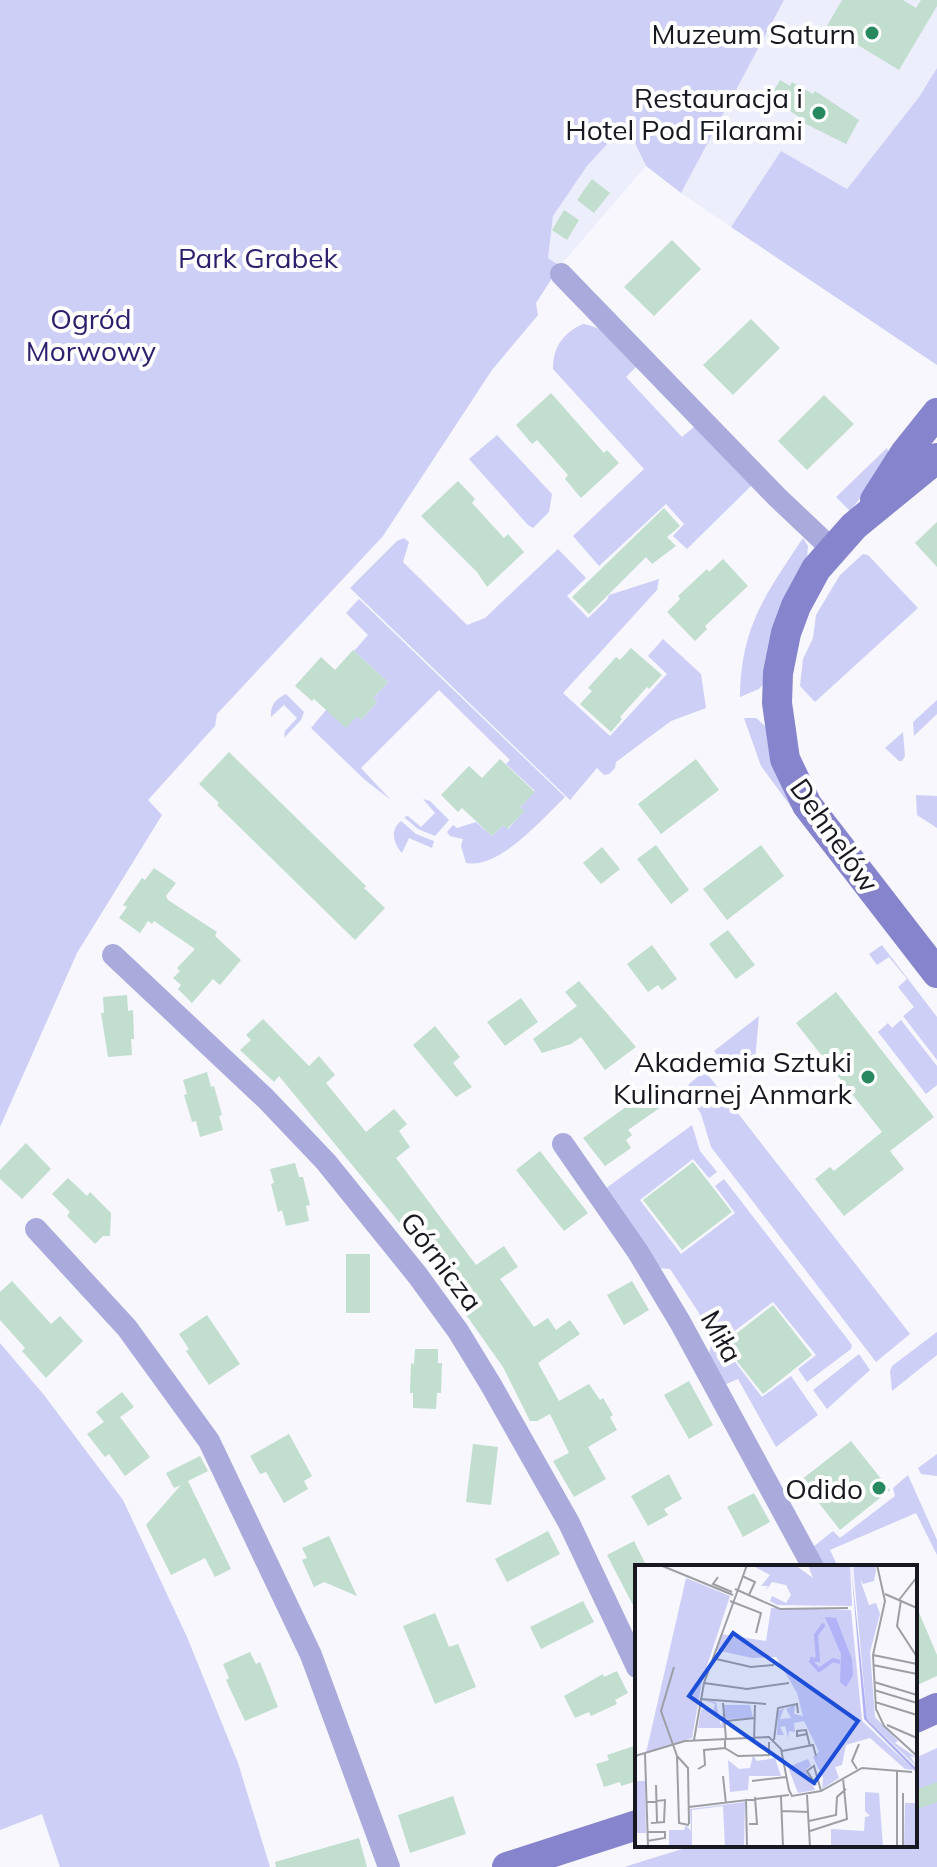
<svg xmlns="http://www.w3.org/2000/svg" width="937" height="1867" font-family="Mulish,sans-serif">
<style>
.built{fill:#edeefc}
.green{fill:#cecff7}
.building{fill:#c1dece}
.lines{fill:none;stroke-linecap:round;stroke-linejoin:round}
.street{stroke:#aaabdc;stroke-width:22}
.secondary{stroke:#8684cc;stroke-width:30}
.poi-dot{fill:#288860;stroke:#fff;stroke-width:3}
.labels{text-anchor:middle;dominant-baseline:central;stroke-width:8;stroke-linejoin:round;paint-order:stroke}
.poi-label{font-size:28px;fill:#181821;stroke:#fff;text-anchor:end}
.park-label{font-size:28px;fill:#2d1f6d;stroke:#fff}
.street-label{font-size:28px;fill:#181821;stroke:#fff}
.inset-river{fill:none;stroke:#b2b2f7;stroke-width:4}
.inset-road{fill:none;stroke:#9e9ea5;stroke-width:2}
.view{fill:#1d4ed8;fill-opacity:0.15;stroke:#1d4ed8;stroke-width:4}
.inset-edge{fill:none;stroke:#181821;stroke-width:4}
</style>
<rect width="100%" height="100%" fill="#f7f7fd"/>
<path class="built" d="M784 0H937V68L919 97 847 189 781 152 731 227 681 193Z
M622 128 635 143 646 166 560 266 548 258 553 216 587 166Z"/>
<path class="green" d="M0 0H784L681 193 646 166 635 143 622 128 587 166 553 216 548 258 560 266 536 303 538 315 492 370 383 536 217 714 215 726 148 800 162 815 77 953 0 1127Z
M937 68V365L731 227 781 151 847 189 919 97Z
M583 324C607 327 622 348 638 365L626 377 682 437 695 426 753 484 687 549 673 536 684 524 666 504 599 566 573 536 644 469 553 369C553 347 563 333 583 324Z
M497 435 552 494 549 512 533 528 528 525 469 459Z
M887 448 891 459 850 511 836 497Z
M404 538 409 542 403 562 467 625 485 618 558 549 586 578 567 596 588 618 607 600 609 595 659 579 657 590 563 693 610 736 667 674 648 656 663 639 701 674 706 708 671 721 616 762 615 768 609 774 604 775 597 768 570 800 350 588 397 541Z
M803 538 808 546 807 560 763 684 759 689 740 697C741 626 766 594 803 538Z
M863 554 868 555 918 608 815 702 800 686 803 659 813 638 816 615 840 575Z
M359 599 565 797C542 819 500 869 466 863L461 846 463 839 450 836 447 832 453 825 457 828 476 822 492 836 503 825 508 829 524 811 520 807 535 791 506 764 510 760 439 690 361 768 391 800 365 780 311 728 326 710 357 716 361 720 377 702 373 698 388 682 354 651 368 635 346 613Z
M286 694 304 712 301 720 284 738 285 731 297 718 284 705 271 717C270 705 276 699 286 694Z
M937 700V714L914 736 913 722Z
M744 718H756L765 726 797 815 761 766Z
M903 732 905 756 902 761H899L885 748Z
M916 795 937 796V828L917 815Z
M423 799 430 801 449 820 435 836 418 829 404 817 408 816 421 827 435 813Z
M401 821 416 834 434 841 432 848 409 838 402 853C393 843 390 830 401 821Z
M882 945 937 1017V1060L903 1016 914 1007 898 987 907 979 889 957 877 965 869 954Z
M759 1016 755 1060 734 1076 714 1051Z
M901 1020 937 1066V1085L926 1094 878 1032 888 1023 892 1028Z
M705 1071 910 1334 876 1362 711 1147 701 1114 687 1092 689 1084Z
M692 1125 700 1151 717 1172 709 1178 693 1159 640 1200 681 1254 735 1213 715 1186 724 1179 852 1345 851 1349 807 1382 798 1369 816 1355 773 1302 720 1342 762 1397 791 1376 818 1415 776 1447 738 1379 724 1385 709 1354 712 1341 699 1313 670 1269 658 1268 605 1189Z
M937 1332V1355L892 1391 890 1371 892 1366Z
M0 1343 44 1395 123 1500 187 1637 238 1763 270 1867H60L42 1814 0 1830Z
M859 1354 870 1370 827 1409 813 1390Z
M937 1454V1476L921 1474 918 1468Z
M908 1475 937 1540V1555L916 1513 830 1550 838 1567H823L813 1547 833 1531 840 1538 895 1496 893 1488Z
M937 1748V1867H624L695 1845H915V1758Z"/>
<path class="building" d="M842 0H903L916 8 921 0H937V6L899 70 848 39 845 44 824 31Z
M780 80 790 86 792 82 813 94 815 91 859 120 846 144 798 120 799 117 770 97Z
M592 179 610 193 594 213 577 200Z
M564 210 579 220 567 240 552 230Z
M672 240 701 269 654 316 624 287Z
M751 319 780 348 733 395 703 365Z
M551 393 604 453 607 450 619 463 581 498 565 479 568 475 537 440 532 444 516 425Z
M824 395 854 424 807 470 778 441Z
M458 481 475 499 472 503 504 538 508 534 524 552 487 587 477 572 421 516Z
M664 508 680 526 667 537 676 546 652 564 646 557 589 614 572 597Z
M937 522V567L915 543Z
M723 559 748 586 705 626 707 629 695 641 667 612 680 599 678 596 707 569 709 572Z
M631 648 662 675 649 689 647 687 620 717 622 719 611 732 580 704 592 691 588 688 616 657 620 660Z
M353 650 388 682 373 698 377 702 361 720 357 716 346 728 314 699 312 701 295 686 321 657 335 670Z
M229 752 366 886 364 888 385 908 355 940 217 805 219 803 199 784Z
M500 759 535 792 520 807 525 811 507 829 503 825 492 836 462 808 458 812 441 795 469 766 482 778Z
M696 759 719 790 661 834 638 804Z
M656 845 689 890 671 904 637 859Z
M761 845 784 876 727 920 703 889Z
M602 847 620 869 601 884 583 863Z
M154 868 176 883 166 896 168 900 217 932 215 936 241 960 220 985 213 979 192 1003 178 989 181 985 173 978 180 971 177 968 195 949 154 921 152 924 148 921 140 933 119 918 127 907 123 905 142 878 145 880Z
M728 930 755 965 736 979 709 944Z
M652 945 677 979 662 990 658 985 648 992 627 964Z
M579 981 636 1047 605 1070 581 1037 571 1044 542 1053 533 1039 577 1006 565 992Z
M836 992 934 1117 890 1151 904 1169 844 1216 815 1179 830 1167 834 1171 882 1132 796 1023Z
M127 995 128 1011 133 1010 134 1039H131L132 1055 108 1057 101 1013H104L103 997Z
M521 998 538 1022 505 1046 487 1022Z
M263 1019 309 1066 319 1056 335 1075 326 1083 366 1132 394 1109 407 1124 399 1131 410 1147 396 1158 476 1265 504 1246 518 1267 500 1279 534 1327 548 1318 556 1330 570 1320 580 1334 538 1363 559 1401 589 1384 600 1400 603 1398 613 1415 610 1417 617 1430 588 1447 606 1479 574 1497 553 1461 569 1453 550 1414 537 1421H530L503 1367 457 1302 459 1301 394 1216 279 1076 274 1082 240 1050 251 1040 246 1035Z
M435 1026 460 1057 453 1063 472 1087 456 1097 413 1045Z
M207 1072 211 1087 214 1086 222 1115 219 1116 223 1130 200 1137 196 1121 192 1122 184 1095 187 1094 183 1080Z
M659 1083 671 1100 628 1130 632 1135 626 1140 631 1148 605 1166 583 1138Z
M26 1143 51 1169 22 1199 0 1179V1170Z
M540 1151 588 1213 564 1231 516 1170Z
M693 1162 732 1212 682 1250 643 1200Z
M295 1163 299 1177H303L310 1205 306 1206 309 1221 286 1226 282 1210 278 1212 271 1184 274 1183 270 1169Z
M68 1178 87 1196 90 1192 111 1213 110 1236H103L95 1244 67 1216 70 1212 52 1194Z
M346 1254H370V1313H346Z
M12 1281 51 1324 60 1316 83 1341 46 1378 22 1351 25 1348 0 1320V1292Z
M632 1281 649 1310 624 1325 607 1295Z
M773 1305 812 1355 763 1394 723 1344Z
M207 1315 240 1364 209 1385 186 1351 189 1349 179 1334Z
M415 1349H438V1363H442L441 1393H437L436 1409 413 1408V1393H410L411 1363 414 1364Z
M689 1381 713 1425 689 1439 664 1395Z
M122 1392 134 1407 120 1417 150 1457 125 1476 109 1454 105 1457 87 1434 104 1422 96 1412Z
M289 1434 312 1476 304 1481 308 1489 284 1503 266 1472 260 1474 250 1456Z
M851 1441 890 1490 840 1530 801 1480Z
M473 1444 498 1447 491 1505 466 1502Z
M200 1456 208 1471 188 1481 231 1569 215 1577 205 1558 171 1575 146 1525 181 1485 174 1488 166 1473Z
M669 1474 682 1499 664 1509 668 1515 648 1526 631 1496Z
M754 1493 770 1522 743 1537 727 1507Z
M548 1531 560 1554 507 1582 495 1559Z
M329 1536 357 1596 324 1582 314 1587 302 1560 307 1558 302 1548Z
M634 1541 647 1567H637V1613L607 1555Z
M583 1601 594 1622 541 1649 530 1627Z
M915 1603 937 1655V1676L915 1686Z
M435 1613 449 1647 458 1644 476 1687 435 1704 403 1626Z
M250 1652 256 1664 260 1662 278 1707 245 1721 226 1680 229 1678 223 1664Z
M617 1671 628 1693 615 1700 617 1704 591 1716 589 1712 575 1718 564 1696 603 1674 604 1677Z
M637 1745V1781L621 1786 620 1782 604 1787 596 1764 609 1760 607 1755Z
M937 1782V1802L915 1810V1790Z
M453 1796 466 1834 410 1853 398 1815Z
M359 1838 367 1867H276L275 1862Z"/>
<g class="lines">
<path class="street" d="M561 274 777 497 833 550
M113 955 266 1099 326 1162 418 1276 458 1331 491 1385 569 1523 637 1667
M563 1144 638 1252 680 1322 813 1567
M36 1229 127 1328 209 1441 311 1655 389 1867"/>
<path class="secondary" d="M937 458 854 526 816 569 796 606 786 633 778 673 777 703 785 759 807 805 937 973
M875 500 905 453 937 413
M915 1718 937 1708
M507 1867 637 1825"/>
</g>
<g class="poi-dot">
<circle cx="872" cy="33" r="8"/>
<circle cx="819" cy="113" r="8"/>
<circle cx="868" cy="1077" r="8"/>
<circle cx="879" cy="1488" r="8"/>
</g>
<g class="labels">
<g class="poi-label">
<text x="856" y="33">Muzeum Saturn</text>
<text x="803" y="97">Restauracja i<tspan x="803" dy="32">Hotel Pod Filarami</tspan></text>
<text x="852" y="1061">Akademia Sztuki<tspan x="852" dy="32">Kulinarnej Anmark</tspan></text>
<text x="863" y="1488">Odido</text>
</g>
<g class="park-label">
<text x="258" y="257">Park Grabek</text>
<text x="91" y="318">Ogród<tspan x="91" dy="32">Morwowy</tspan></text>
</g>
<g class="street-label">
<text transform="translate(835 835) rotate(55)">Dehnelów</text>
<text transform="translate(442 1261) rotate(53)">Górnicza</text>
<text transform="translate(722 1336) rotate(61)">Miła</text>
</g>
</g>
<g transform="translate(635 1565)">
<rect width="282" height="282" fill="#f7f7fd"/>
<path d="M116 0H160L178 13 173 0H215L217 41 142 40 135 36 137 31 151 38 156 30 151 20 137 17 130 27 133 21H126L135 10ZM218 0H240L241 5 239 16 228 19 225 14 234 40 241 38 245 49 235 87 240 152 263 176 260 178 282 193 275 191 282 202 232 154ZM51 13 95 31 67 116 57 173 11 188ZM136 43 216 45 227 156 279 205 270 204 235 173 211 180 207 200 200 202 204 213 187 224 188 213 178 192 184 187 169 156 159 158 160 167 154 166 153 173 150 161 145 162 149 170H142L143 146 149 143 145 154 156 153 151 144 160 140 159 149 168 151 162 128 141 92 117 93 81 85 86 69 131 76ZM68 135 81 137 86 161 89 140H115L118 153 91 154 89 163H63L66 144 78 146 80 139ZM118 190 122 196 140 193 146 211H114L113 225 95 227 93 195 104 204 115 203ZM173 194 176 201 171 204 180 225 163 228 153 202ZM0 216H10L11 268H0ZM230 227 244 228 248 282H196V264L229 266 230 252 235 251 230 246ZM110 237 109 282H90L88 241 57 245V282H34V265H49L51 260 56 266 55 244ZM270 238H282V282H269Z" fill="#cecff7"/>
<path d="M216 0 232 154 280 202 282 208 229 154ZM190 52 201 53 217 94 218 110 211 122 205 117 206 89Z" fill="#b2b2f7"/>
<path class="inset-river" d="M175 94 183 95 181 70 189 59M175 95 184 105 198 95 205 97"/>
<path class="inset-road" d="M25 0 98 30M242 0 250 36 238 90 241 144 249 161 282 191M107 11 120 17 114 30M83 12 78 19 97 27M100 24 145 44 213 43M250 29 282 43M264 35 282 12M266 35 262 61 282 92M95 36 126 48 121 68M238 90 282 99M77 93 116 102 139 100M238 100 282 109M39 102 26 146 42 191 44 258 54 260M239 117 282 130M69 118 112 124 154 118M239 125 282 138M65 134 131 139M240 137 282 150M88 138 91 174M91 156 120 153M252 160 282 173M172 169 162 171V166L171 165 175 181M59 175 69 118 112 0M139 175 143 143 162 139 163 148M119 177 120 140M90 183 103 191 134 190V177M147 186 178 180 181 191M10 189 13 281M0 191 50 176 134 172 146 184 154 225M42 191 53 203 54 259M63 204 70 200 69 185 90 183V174M222 204 217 196 224 179M88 211 91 239M117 216 151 212M21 220 22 257M181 220 172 206 179 201 186 226M154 225 157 231 186 226 227 203 277 207M172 230 175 282M146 232 148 282M111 234 112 282M12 237 30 235 29 257 16 258M54 242 154 230M147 246 174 247M174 256 201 250 202 232 211 224M114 259H122L120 232M175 266 212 254 208 213M12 267H30V273L12 276M262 282V206M268 282V228"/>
<path class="view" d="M98 68 223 156 179 218 54 131Z"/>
<rect width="282" height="282" class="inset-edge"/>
</g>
</svg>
